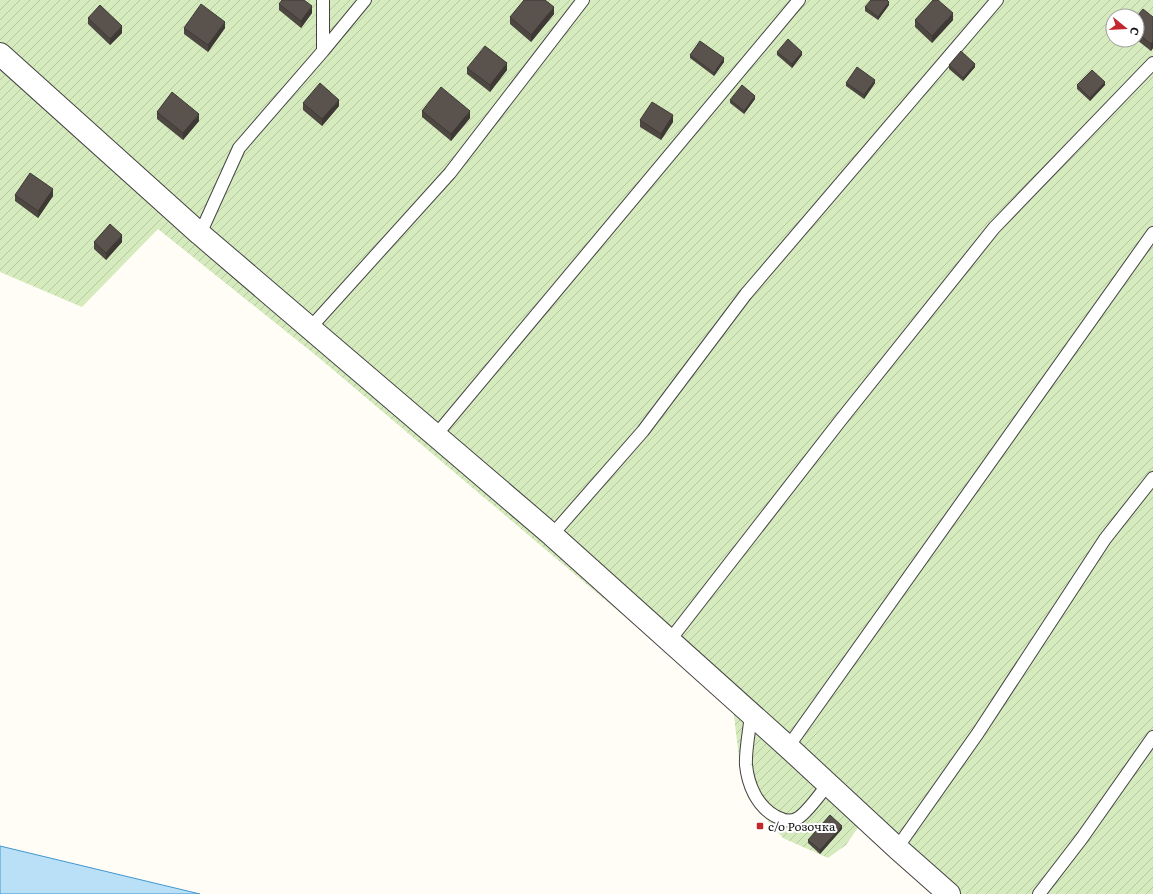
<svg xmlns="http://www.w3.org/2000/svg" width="1153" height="894" font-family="Literata,serif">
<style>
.garden{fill:url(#garden-furrows);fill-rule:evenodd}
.water{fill:#b9e0f7;stroke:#3f96cf}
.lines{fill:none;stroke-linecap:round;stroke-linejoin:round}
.lane-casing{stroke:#444;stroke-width:14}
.street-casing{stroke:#444;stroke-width:24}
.lane{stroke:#fff;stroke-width:12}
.street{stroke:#fff;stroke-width:22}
.wall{fill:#4d4742}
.shaded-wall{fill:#3f3936}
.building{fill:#5a524d;stroke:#3f3936}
.poi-dot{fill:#c4262e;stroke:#fff;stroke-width:1.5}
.labels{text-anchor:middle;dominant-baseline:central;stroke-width:4;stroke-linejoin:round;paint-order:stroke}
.poi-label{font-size:12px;fill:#111;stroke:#fff;text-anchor:start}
</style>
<defs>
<pattern id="garden-furrows" width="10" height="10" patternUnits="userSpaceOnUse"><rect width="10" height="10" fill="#d5ebbd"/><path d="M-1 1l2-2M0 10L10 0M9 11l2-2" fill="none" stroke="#b6c8a1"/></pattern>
</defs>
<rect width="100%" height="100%" fill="#fffdf5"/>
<path class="garden" d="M0 0H1153V894H935L859 826 846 845 828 858 783 838 748 798 740 766 733 708 318 357 158 229 82 307 0 272ZM1113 16H1137V40H1113Z"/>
<path class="water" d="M0 846 200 894H0Z"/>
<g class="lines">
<g class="lane-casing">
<path id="lane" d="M323 51V0
M200 234 239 148 323 51 365 0
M311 327 450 173 583 0
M436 435 799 0
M552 535 643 431 746 294 997 0
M670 640 840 421 994 228 1153 63
M751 713C750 728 745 751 746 765 748 785 757 806 775 816 783 820 790 823 798 818 805 814 822 792 828 784
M788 747 1153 233
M897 848 978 733 1105 539 1153 478
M1039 894 1082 838 1153 737"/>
</g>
<g class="street-casing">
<path id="street" d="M0 54 200 234 552 535 788 747 897 848 949 894"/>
</g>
<use href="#lane" class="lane"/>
<use href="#street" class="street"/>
</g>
<path class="wall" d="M279 4 312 13 301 28 279 10Z
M889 5 878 20 865 11V7Z
M554 14 531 42 510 24V17Z
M1137 16 1153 17V48L1151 51 1137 40Z
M88 18 122 33 110 45 88 24Z
M915 20H953L932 43 915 27Z
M184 28H225L208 52 184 34Z
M777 52 802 55 792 68 777 55Z
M690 55 724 62 714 76 690 58Z
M949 65 975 67 963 81 949 69Z
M467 68 507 70 490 92 467 74Z
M846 83H875L864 99 846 86Z
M1077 85H1105L1090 101 1077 89Z
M755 99 744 114 730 103V100Z
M303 103 339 106 322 126 303 110Z
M422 111 470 118 451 141 422 117Z
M157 112 199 121 183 140 157 119Z
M640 120 673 122 661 140 640 127Z
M15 195 53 196 38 218 15 201Z
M94 242H122L106 260 94 249Z
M842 829 820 854 808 843V840Z"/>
<path class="shaded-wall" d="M889 2V5L878 20V17Z
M312 6V13L301 28V21Z
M554 7V14L531 42V35Z
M953 13V20L932 43V36Z
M225 22V28L208 52V45Z
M122 26V33L110 45V39Z
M1153 41V48L1151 51V44Z
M802 52V55L792 68V64Z
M724 58V62L714 76V73Z
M507 63V70L490 92V85Z
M975 64V67L963 81V78Z
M875 80V83L864 99V95Z
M1105 82V85L1090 101V98Z
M755 96V99L744 114V111Z
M339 100V106L322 126V119Z
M470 111V118L451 141V134Z
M199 114V121L183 140V133Z
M673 115V122L661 140V134Z
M53 189V196L38 218V211Z
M122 235V242L106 260V253Z
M842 826V829L820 854V850Z"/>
<path class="building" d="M282 0H304L312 6 301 21 279 4Z
M524 0H545L554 7 531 35 510 17Z
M871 0H887L889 2 878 17 865 7Z
M933 0H938L953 13 932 36 915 20Z
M201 4 225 22 208 45 184 28Z
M100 5 122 26 110 39 88 18Z
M1143 9 1153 17V41L1151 44 1137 33V16Z
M788 39 802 52 792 64 777 52Z
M700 41 724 58 714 73 690 55Z
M485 46 507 63 490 85 467 68Z
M961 51 975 64 963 78 949 65Z
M857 67 875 80 864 95 846 83Z
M1092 70 1105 82 1090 98 1077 85Z
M320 83 339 100 322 119 303 103Z
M742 85 755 96 744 111 730 100Z
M441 87 470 111 451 134 422 111Z
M172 92 199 114 183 133 157 112Z
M652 102 673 115 661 134 640 120Z
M30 173 53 189 38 211 15 195Z
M110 224 122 235 106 253 94 242Z
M830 815 842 826 820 850 808 840Z"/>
<rect class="poi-dot" x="756" y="822" width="8" height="8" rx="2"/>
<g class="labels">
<g class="poi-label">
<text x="768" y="826">с/о Розочка</text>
</g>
</g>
<g transform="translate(1125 28) rotate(108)"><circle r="19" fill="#ffffff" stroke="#a0a0a0"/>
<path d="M0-3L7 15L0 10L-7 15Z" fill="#c4262e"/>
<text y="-6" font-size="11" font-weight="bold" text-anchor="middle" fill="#111111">С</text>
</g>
</svg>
